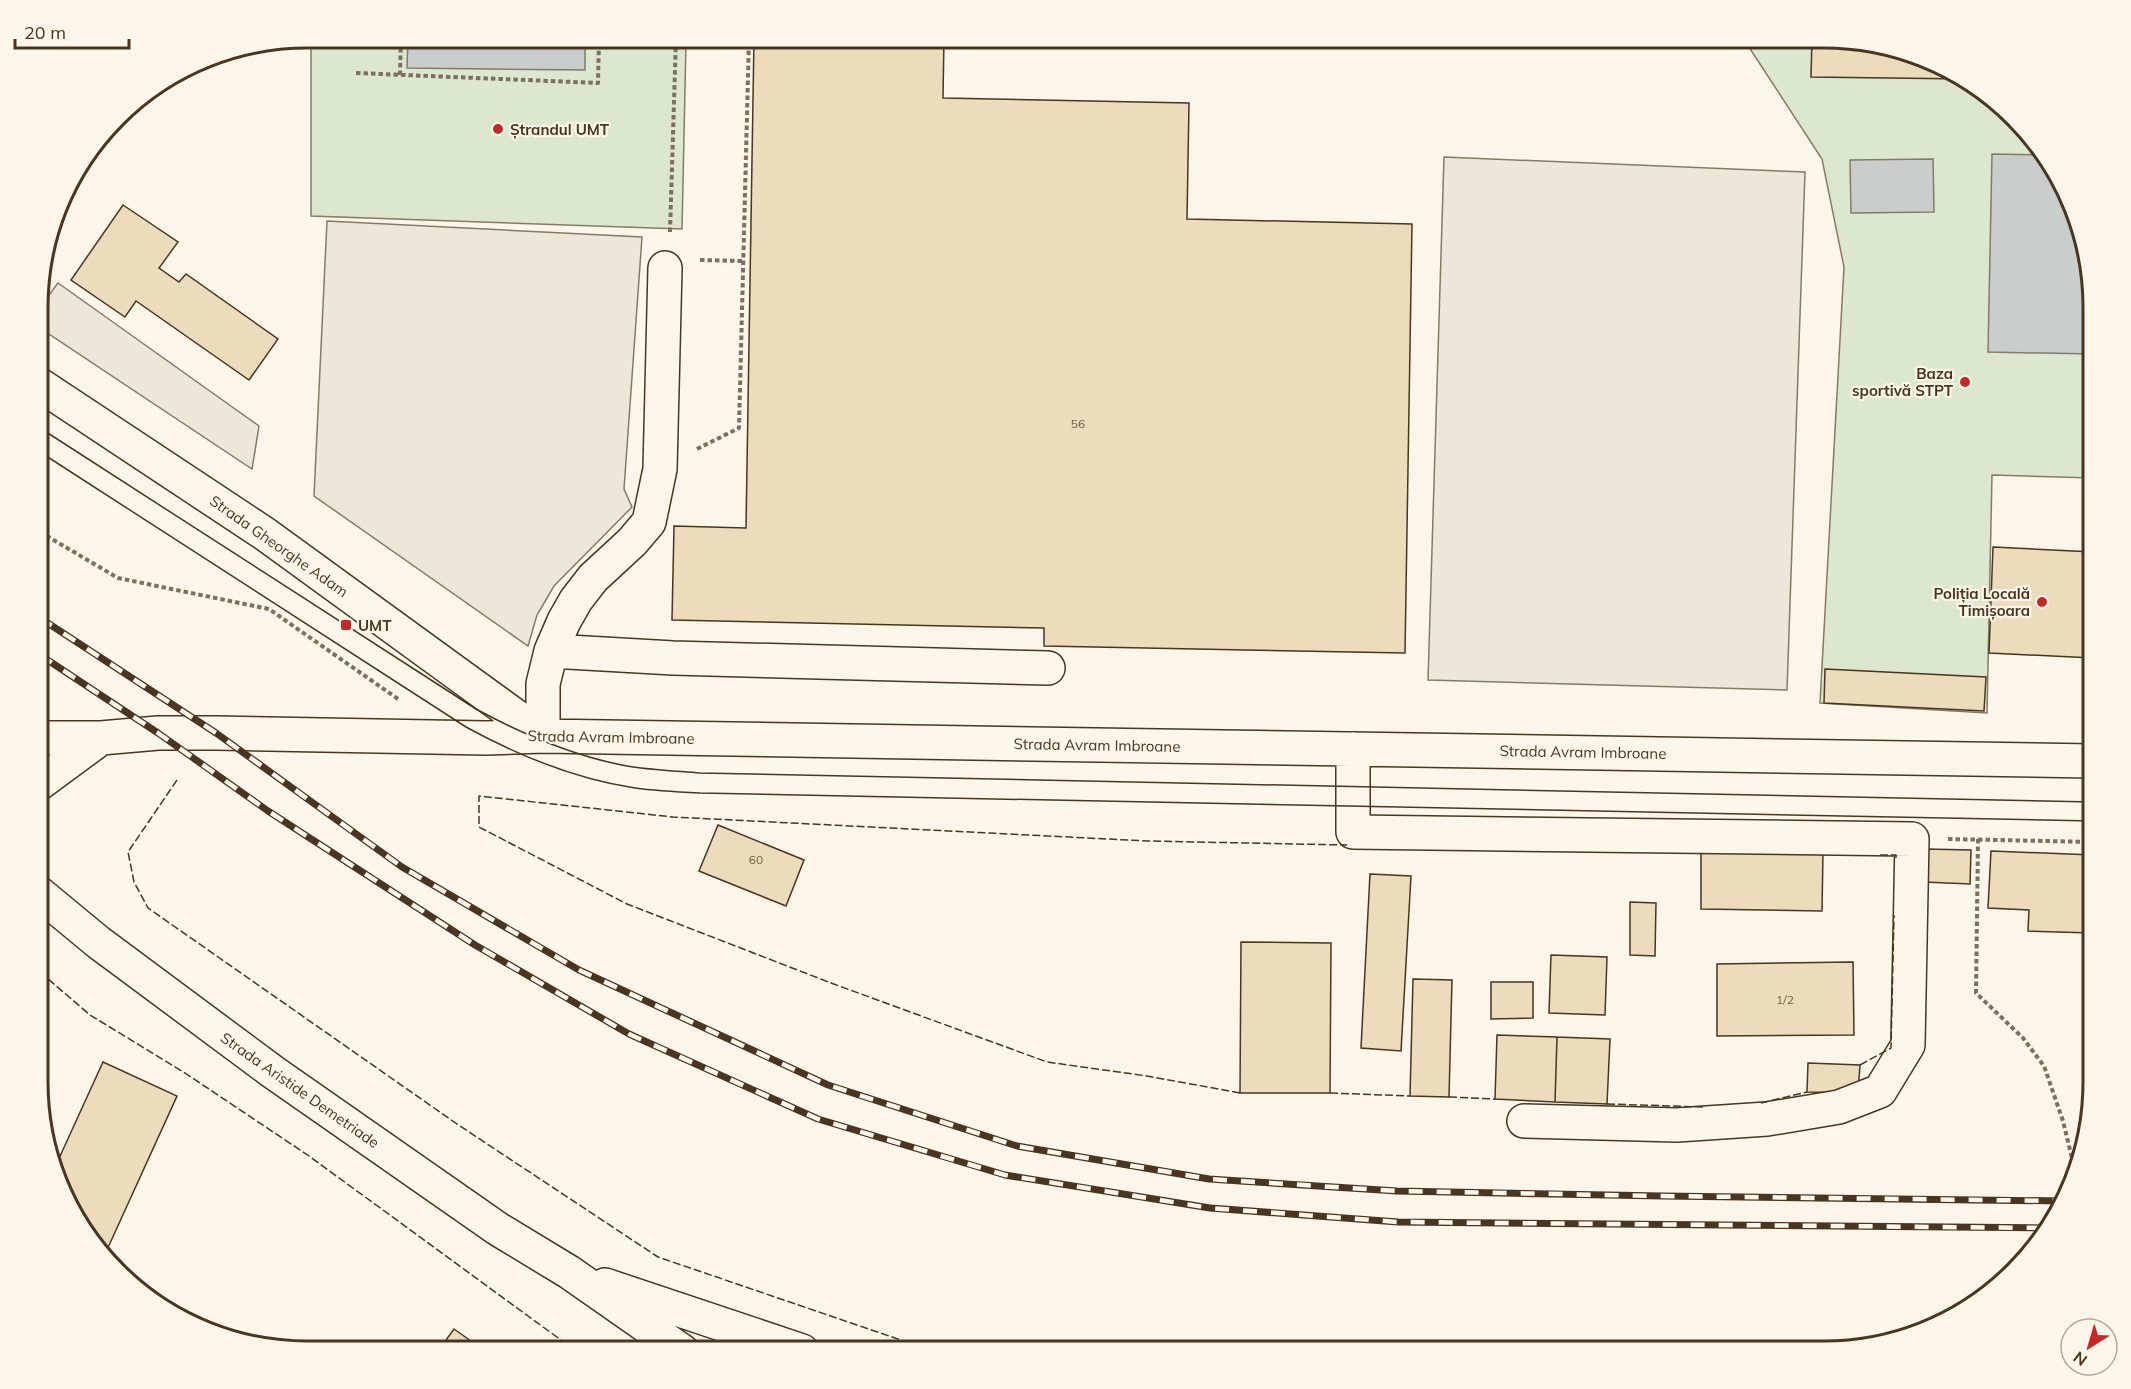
<svg xmlns="http://www.w3.org/2000/svg" width="2131" height="1389" font-family="Mulish,sans-serif">
<style>
.green{fill:#dce7d0;stroke:#887966;stroke-width:1.5}
.parking{fill:#ede7d9;stroke:#887966;stroke-width:1.5}
.water{fill:#c9cecd;stroke:#887966;stroke-width:1.5}
.building{fill:#ecdcbc;stroke:#4a3520;stroke-width:1.5}
.lines{fill:none;stroke-linecap:round;stroke-linejoin:round}
.minor-casing{stroke:#4a3520;stroke-width:36}
.major-casing{stroke:#4a3520;stroke-width:36}
.path{stroke:#7f6f5c;stroke-width:4;stroke-dasharray:4.5 3;stroke-linecap:butt}
.minor{stroke:#fbf6e9;stroke-width:33}
.major{stroke:#fbf6e9;stroke-width:33}
.tram{stroke:#4a3520;stroke-width:1.5}
.rail-casing{stroke:#4a3520;stroke-width:7}
.rail{stroke:#fbf6e9;stroke-width:4.5;stroke-dasharray:14;stroke-linecap:butt}
.fence{stroke:#4a3520;stroke-width:1.5;stroke-dasharray:8 3;stroke-linecap:butt}
.poi-dot{fill:#c62828;stroke:#fbf6e9;stroke-width:2}
.labels{text-anchor:middle;dominant-baseline:central;stroke-width:4.5;stroke-linejoin:round;paint-order:stroke}
.number-label{font-size:12px;fill:#725f47}
.poi-label{font-size:15px;font-weight:bold;fill:#4a3520;stroke:#fbf6e9;text-anchor:start}
.street-label{font-size:15px;fill:#4a3520;stroke:#fbf6e9}
.rim{fill:none;stroke:#4a3520;stroke-width:3}
</style>
<rect width="100%" height="100%" fill="#fbf6e9"/>
<path class="green" d="M311 38H754V43L686 42 682 229 311 216Z
M1743 38H1825L1911 52 1974 83 2058 172 2093 289V478L1992 475 1987 713 1820 703 1844 267 1822 159Z"/>
<path class="parking" d="M1444 157 1805 172 1787 690 1428 680Z
M327 221 642 237 624 489 632 507 554 586 537 615 528 646 314 496Z
M58 283 259 426 252 469 40 328V307Z"/>
<path class="water" d="M408 38H585V70L407 68Z
M1992 154 2041 155 2058 172 2093 289V354L1988 352Z
M1933 159 1934 212 1851 213 1850 160Z"/>
<path class="building" d="M754 38H944L943 98 1189 103 1187 219 1412 224 1405 653 1044 646V628L672 620 674 526 746 528Z
M1812 38H1825L1911 52 1967 79 1811 77Z
M123 205 178 242 159 268 179 282 186 274 278 339 249 380 136 301 125 317 71 280Z
M1993 547 2093 552V658L1989 653Z
M1825 669 1986 677 1984 711 1824 703Z
M718 825 804 860 786 906 699 871Z
M1925 849 1971 850 1970 884 1924 882Z
M1701 851 1823 852 1822 911 1701 909Z
M1991 851 2093 855 2091 933 2028 931 2029 910 1988 908Z
M1370 874 1411 876 1401 1051 1361 1048Z
M1630 902 1656 903 1655 956 1630 955Z
M1241 942 1331 943 1330 1093H1240Z
M1551 955 1607 957 1605 1015 1549 1013Z
M1853 962 1854 1035 1717 1036V964Z
M1413 979 1452 980 1449 1097 1410 1096Z
M1491 982H1533V1018L1491 1019Z
M1497 1035 1557 1037 1555 1102 1495 1099Z
M1557 1037 1610 1039 1607 1104 1555 1102Z
M103 1062 177 1096 106 1252 74 1217 56 1165Z
M1808 1063 1860 1065 1858 1093 1807 1092Z
M454 1329 485 1351H438Z"/>
<g class="lines">
<g class="minor-casing">
<path id="minor" d="M40 385 265 534 543 736
M551 651 673 658 1048 668
M543 736V684L551 651 564 621 576 600 593 578 632 542 649 522 660 469 665 268
M40 738H101L158 733H216L486 738 543 736 2093 761
M1353 749V832L1912 839 1908 1045 1880 1091 1839 1107 1767 1119 1677 1125 1524 1121
M40 783 101 738"/>
</g>
<g class="major-casing">
<path id="major" d="M40 894 98 942 273 1072 498 1229 569 1272 682 1351
M605 1285 802 1351"/>
</g>
<path class="path" d="M356 73 598 83 599 38
M400 75 401 38
M670 232 676 38
M700 260 742 261
M697 449 739 428 749 38
M40 532 118 578 269 609 398 699
M1948 839 2093 842
M1978 839 1976 993 2023 1038 2044 1066 2063 1121 2076 1175"/>
<use href="#minor" class="minor"/>
<use href="#major" class="major"/>
<path class="tram" d="M40 428 476 709C524 735 573 756 627 766 651 770 676 771 700 773L2093 802
M40 452 466 727C519 756 575 779 635 788 656 791 678 792 700 793L2093 821"/>
<g class="rail-casing">
<path id="rail" d="M40 618 216 733 402 867 579 970 828 1085 1017 1146 1209 1179 1397 1191 1663 1196 2063 1201
M40 655 158 733 268 811 475 945 629 1034 818 1119 1005 1175 1210 1208 1398 1222 2050 1228"/>
</g>
<use href="#rail" class="rail"/>
<path class="fence" d="M177 780 128 852 134 882 148 908 457 1124 658 1257 933 1351
M1880 855H1896V858
M40 972 90 1015 185 1073 309 1156 576 1351
M1860 1065 1891 1048 1894 915
M1240 1093 1147 1076 1047 1062 831 983 627 904 479 827V796L673 817 1147 841 1347 845
M1330 1093 1410 1096
M1449 1097 1495 1099
M1761 1103 1807 1092
M1607 1104 1704 1107"/>
</g>
<g class="poi-dot">
<circle cx="498" cy="129" r="6"/>
<circle cx="1965" cy="382" r="6"/>
<circle cx="2042" cy="602" r="6"/>
<rect x="340" y="619" width="12" height="12" rx="3"/>
</g>
<g class="labels">
<g class="number-label">
<text x="1078" y="423">56</text>
<text x="756" y="859">60</text>
<text x="1785" y="999">1/2</text>
</g>
<g class="poi-label">
<text x="510" y="129">Ștrandul UMT</text>
<text x="1953" y="373" text-anchor="end">Baza<tspan x="1953" dy="17">sportivă STPT</tspan></text>
<text x="2030" y="593" text-anchor="end">Poliția Locală<tspan x="2030" dy="17">Timișoara</tspan></text>
<text x="358" y="625">UMT</text>
</g>
<g class="street-label">
<text transform="translate(279 546) rotate(35)">Strada Gheorghe Adam</text>
<text transform="translate(611 737) rotate(1)">Strada Avram Imbroane</text>
<text transform="translate(1097 745) rotate(1)">Strada Avram Imbroane</text>
<text transform="translate(1583 752) rotate(1)">Strada Avram Imbroane</text>
<text transform="translate(300 1090) rotate(35)">Strada Aristide Demetriade</text>
</g>
</g>
<path d="M0 0H2131V1389H0ZM307 48H1824A259 259 0 0 1 2083 307V1082A259 259 0 0 1 1824 1341H307A259 259 0 0 1 48 1082V307A259 259 0 0 1 307 48Z" fill="#fbf6e9" fill-rule="evenodd"/>
<path class="rim" d="M307 48H1824A259 259 0 0 1 2083 307V1082A259 259 0 0 1 1824 1341H307A259 259 0 0 1 48 1082V307A259 259 0 0 1 307 48Z"/>
<g transform="translate(2089 1347) rotate(217)"><circle r="28" fill="#fbf6e9" stroke="#b4a999" stroke-width="1.5"/>
<path d="M0-4.5L10 22L0 15L-10 22Z" fill="#c62828"/>
<text y="-9" font-size="16" font-weight="bold" text-anchor="middle" fill="#4a3520">N</text>
</g>
<path d="M15 39v9h114v-9" fill="none" stroke="#4a3520" stroke-width="3"/>
<text x="24" y="39" font-size="18" fill="#4a3520" stroke="#fbf6e9" stroke-width="4.5" paint-order="stroke">20 m</text>
</svg>
